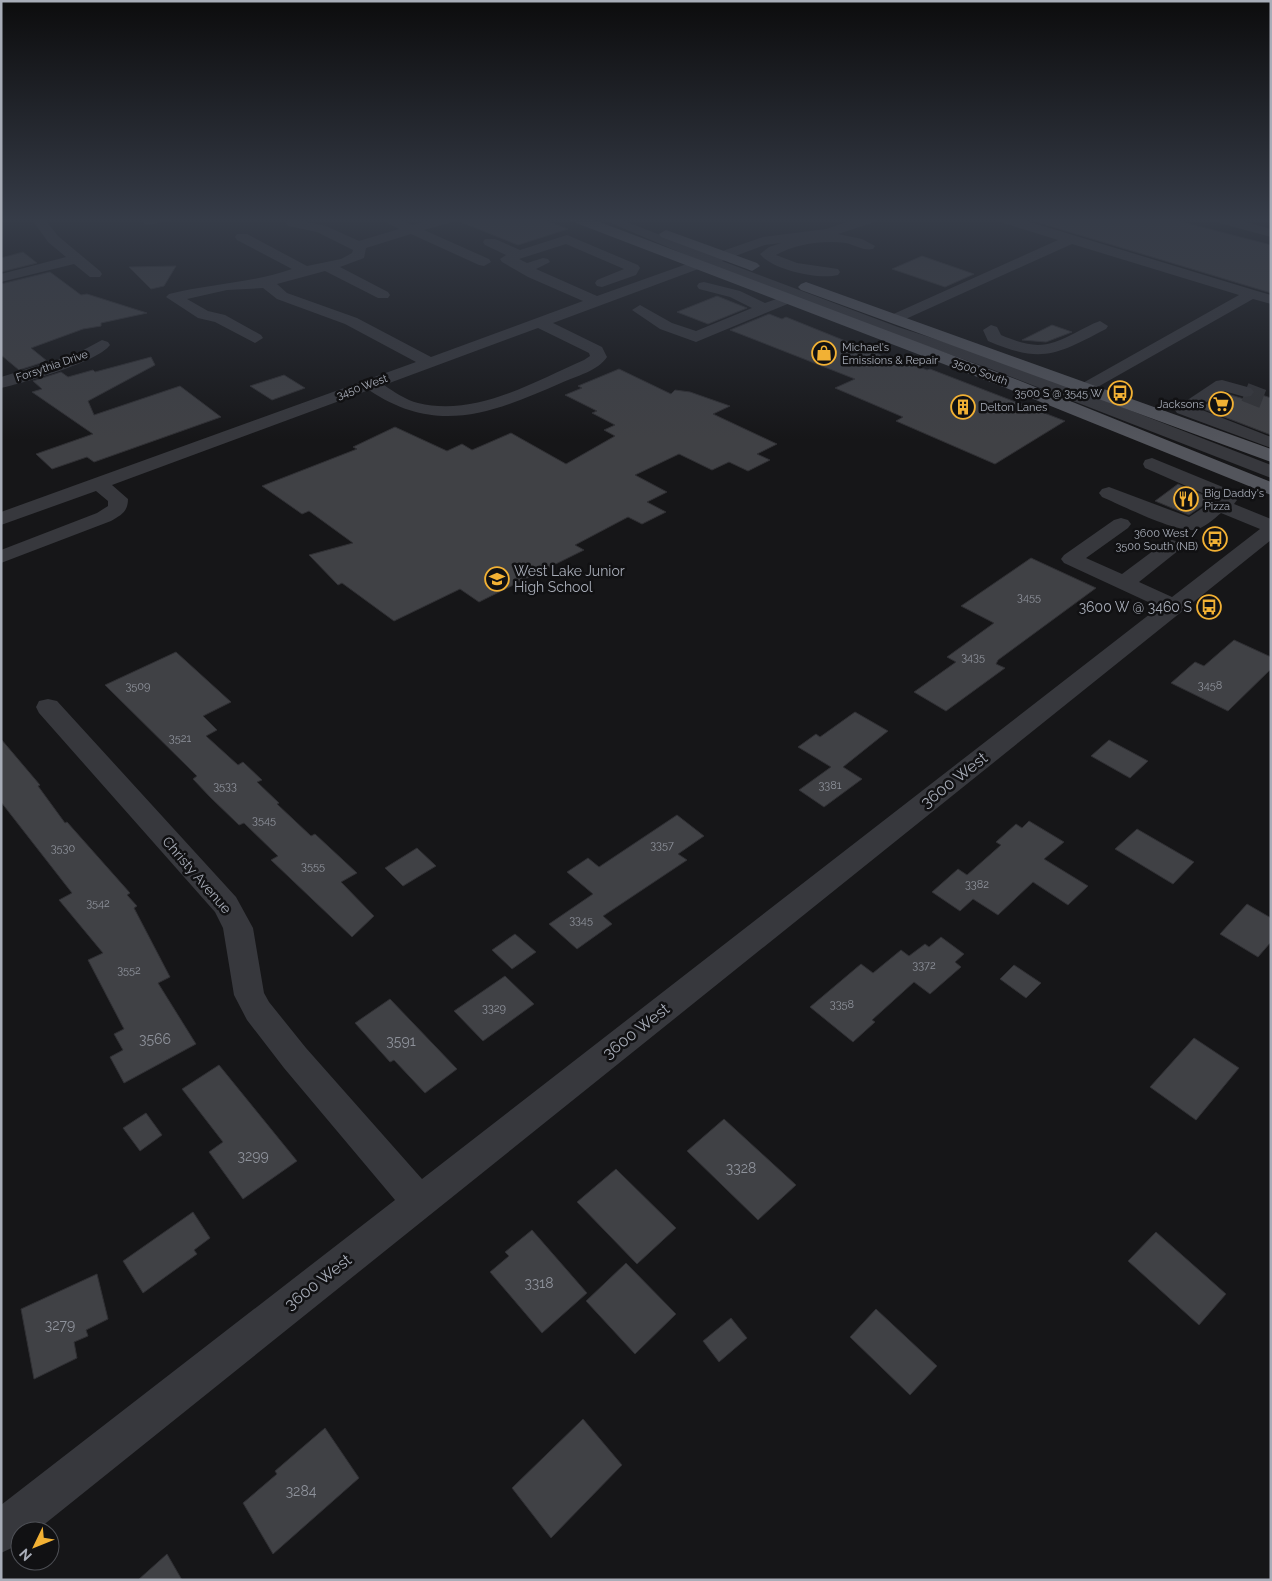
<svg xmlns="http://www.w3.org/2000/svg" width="1272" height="1581" font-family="Raleway,sans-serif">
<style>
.building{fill:#404145;stroke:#303034}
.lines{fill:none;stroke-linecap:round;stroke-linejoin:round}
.minor-tunnel{stroke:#333438;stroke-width:19;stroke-dasharray:19 9;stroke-linecap:butt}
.minor{fill:#37383d;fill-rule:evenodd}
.major{fill:#53555c;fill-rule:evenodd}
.labels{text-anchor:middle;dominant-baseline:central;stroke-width:5;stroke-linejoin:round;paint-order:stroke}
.far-poi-label{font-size:11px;fill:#a8adb8;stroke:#111113;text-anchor:start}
.far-street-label{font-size:11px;fill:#a8adb8;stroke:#111113}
.number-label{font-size:11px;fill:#8e929b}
.poi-label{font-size:14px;fill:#a8adb8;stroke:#111113;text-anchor:start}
.street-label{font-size:14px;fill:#a8adb8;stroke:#111113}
.near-number-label{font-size:14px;fill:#8e929b}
.near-street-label{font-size:16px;fill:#a8adb8;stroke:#111113}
</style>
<rect width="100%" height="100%" fill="#161618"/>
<path class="building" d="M459 218H539L568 229 518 245 458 221Z
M1036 218H1167L1271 245V293L1036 222Z
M23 252 37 263 1 272V258Z
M922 256 974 274 945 287 892 269Z
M176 266 164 286 151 289 129 267Z
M50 272 81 295 87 294 147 313 101 323V326L83 329 31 348 47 361 19 370 1 355V284Z
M717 296 747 308 708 324 677 312Z
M769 314 782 319 786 317 895 361 899 359 927 370 930 369 1065 421 995 464 896 421 903 417 835 388 855 379 730 330Z
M1052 325 1072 332 1046 342 1022 340Z
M151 357 155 365 88 401 94 415 180 386 221 417 94 462 87 457 52 469 36 454 93 434 32 392 42 389 33 381 61 372 68 377 93 370 95 372Z
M619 369 671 394 675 390 690 392 730 406 713 414 777 444 757 454 770 460 748 471 729 462 712 470 679 454 635 475 667 492 647 502 666 512 642 524 628 517 575 545 584 550 479 602 460 589 394 621 342 583 338 585 309 555 353 543 309 511 302 514 262 486 357 449 353 447 395 427 447 451 462 444 472 450 511 433 566 464 615 436 604 430 615 425 592 413 597 411 565 395 582 388 578 386Z
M284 375 305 388 272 400 250 386Z
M1224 393 1244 399 1251 398 1256 393 1271 398V435L1201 408Z
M1178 484 1212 499 1189 515 1155 501Z
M1031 558 1096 588 998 660 996 664 1005 668 946 711 914 692 956 662 947 657 994 623 961 606Z
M1234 640 1271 657V669L1228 711 1171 683 1195 662 1204 666Z
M176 652 231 702 203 716 217 730 206 736 238 765 243 762 262 780 257 782 279 803 277 804 311 836 315 834 357 873 341 882 374 916 352 937 271 860 278 856 244 823 239 825 210 797 193 779 197 776 105 685Z
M855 712 888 731 843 767 862 779 824 807 799 790 831 767 798 747 816 734 820 737Z
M1 739 40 785 38 786 65 823 67 822 130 893 127 895 137 906 134 908 170 977 158 983 196 1044 124 1083 110 1057 123 1050 114 1034 124 1029 88 960 103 953 59 900 72 893 1 802Z
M1109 740 1148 761 1130 778 1091 756Z
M677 815 704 836 678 854 687 860 603 916 612 924 577 949 549 924 593 894 567 872 588 858 599 867Z
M1029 821 1064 842 1044 859 1088 886 1068 905 1033 882 998 915 973 899 960 911 932 892 958 869 967 875 1001 845 996 842 1016 824 1022 828Z
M1137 829 1194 862 1173 884 1115 849Z
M417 848 436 866 403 886 385 868Z
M1247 904 1271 918V942L1258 957 1220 934Z
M515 934 536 952 512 969 492 950Z
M941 937 964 954 955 962 961 967 930 994 914 982 872 1020 875 1022 853 1042 810 1007 861 964 873 973 901 950 909 956 925 944 929 947Z
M1014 965 1041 983 1026 998 1000 979Z
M505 976 534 1004 483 1041 454 1011Z
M390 999 457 1069 425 1093 394 1060 390 1062 355 1023Z
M1194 1038 1239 1068 1196 1120 1150 1087Z
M219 1065 297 1161 243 1199 209 1152 223 1142 182 1089Z
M146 1113 162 1135 140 1151 123 1128Z
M724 1119 796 1185 758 1220 687 1151Z
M616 1169 676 1228 637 1264 577 1202Z
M193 1212 210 1238 194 1250 197 1254 143 1293 123 1261Z
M532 1230 587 1293 542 1333 490 1272 509 1256 505 1252Z
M1156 1232 1226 1294 1199 1325 1128 1261Z
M626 1263 676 1314 635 1354 586 1301Z
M97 1274 108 1319 86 1330 88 1336 74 1342 77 1358 34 1379 21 1309Z
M876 1309 937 1366 910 1395 850 1337Z
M731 1318 747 1338 719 1362 703 1341Z
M583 1419 622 1465 551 1538 512 1488Z
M325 1428 359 1478 273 1554 243 1503 277 1474 275 1471Z
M167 1554 182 1580H138Z"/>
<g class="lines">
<path class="minor-tunnel" d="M1245 392 1271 402"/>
<path class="minor" d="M31 218H44L58 236 100 271 102 274 100 277H90L74 264 1 282V274L66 257 48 242Z
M142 218H170L169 221 147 225 140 221Z
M379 218H396L413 225 436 218H457L456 221 424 230 489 259 491 262 484 266 479 265 411 234 366 248 364 258 340 267 388 292 390 295 388 298H378L325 271 277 284 287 293 357 318 431 357 583 301 528 277 502 262 500 259 506 255 485 245 483 242 485 239H495L520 250 567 235 638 265 640 268 636 275 602 287 597 286 595 283 597 280 624 269 566 244 519 259 527 263 543 258 548 259 550 262 536 269 597 296 698 260 599 218H617L711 255 763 237 826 229 859 218H879L878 221 838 234 862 239 875 246 873 249C863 251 855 245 846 243 824 240 795 244 776 255L797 263 838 269 840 272 838 275C819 280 772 270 760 254L769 247 781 243 765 245 722 261 898 327 1003 361 1271 465V478L991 369 791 298 793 300 790 303 696 342 660 329 632 310 640 305 672 323 696 331 752 308 730 297 699 289 697 286 699 283 704 282 740 291 765 303 785 296 709 265 553 323 602 347 607 357C598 371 576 376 561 383 492 413 437 436 369 390L112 485 128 499C128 512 121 515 111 521L1 563V550L97 513 108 506V501L96 491 1 525V512L416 362 345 324 277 299 263 288 227 290 187 299 208 311 225 315 261 335 263 338 255 343 215 322 198 318 166 297 169 294C210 284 252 283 292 269L237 240 235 237 237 234H247L307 266 341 259 352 253 353 250 317 232 288 226 286 223 288 220 293 219 326 226 359 241 399 229ZM538 328 589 353 590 356 584 360C534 382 475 417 418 403 406 400 394 392 384 385Z
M996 218H1017L1257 291 1271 295V304L1253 299 1087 393 1081 392 1078 388 1081 384 1239 295 1072 244 899 322H889L886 319 889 316 1058 240 997 221Z
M1211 218H1232L1271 229V237L1212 221Z
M1100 321 1108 326 1106 329C1056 355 1042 364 988 341L983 330 991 325 997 327 1001 335C1032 348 1045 349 1075 333 1083 329 1091 324 1100 321Z
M102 340 108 342 110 345C98 362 23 383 1 388V377L76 354Z
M1222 380 1251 388 1254 392 1251 396 1245 397 1224 391 1197 408 1271 437V448L1177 413 1174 409 1216 381Z
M1152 458 1230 490 1237 500 1234 504 1271 519V540L36 1531H20V1544L1 1553V1505L395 1200 284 1068 247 1020 234 995 223 928 215 912 39 713 36 707 39 701 48 699 57 701 236 897 253 928 264 993 269 1002 306 1048 422 1179 1159 607 1064 563 1061 559 1064 555 1114 520 1121 518 1128 520 1131 524 1128 528 1086 558 1122 574 1165 542 1172 540 1179 542 1182 546 1179 550 1139 582 1172 597 1260 529 1221 513C1214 519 1204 528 1195 530 1174 532 1123 506 1102 497L1099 493 1102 489 1109 487 1189 517 1216 499 1145 468 1143 464 1145 460Z"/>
<path class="major" d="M569 218H589L1018 380 1271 482V495L1006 388 571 221Z
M666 230 757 263 760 266 752 271 747 269 661 237 659 234Z
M806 282 1271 449V462L801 290 798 287 801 284Z"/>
</g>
<linearGradient id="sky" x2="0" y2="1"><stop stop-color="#0c0c0d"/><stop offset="0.5" stop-color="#363c48"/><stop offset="1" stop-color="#363c48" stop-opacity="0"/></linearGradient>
<rect width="1272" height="440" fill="url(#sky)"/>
<defs>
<g id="shop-ring" transform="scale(1.25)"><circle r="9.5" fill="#111113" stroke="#f2b134" stroke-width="1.5"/><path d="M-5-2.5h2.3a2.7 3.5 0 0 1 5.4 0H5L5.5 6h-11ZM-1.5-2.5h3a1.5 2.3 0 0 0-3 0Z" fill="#f2b134"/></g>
<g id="bus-ring" transform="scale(1.25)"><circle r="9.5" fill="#111113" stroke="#f2b134" stroke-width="1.5"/><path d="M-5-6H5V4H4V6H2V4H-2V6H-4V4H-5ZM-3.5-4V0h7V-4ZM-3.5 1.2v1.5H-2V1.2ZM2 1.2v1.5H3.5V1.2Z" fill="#f2b134"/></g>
<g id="supermarket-ring" transform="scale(1.25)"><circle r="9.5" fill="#111113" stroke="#f2b134" stroke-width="1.5"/><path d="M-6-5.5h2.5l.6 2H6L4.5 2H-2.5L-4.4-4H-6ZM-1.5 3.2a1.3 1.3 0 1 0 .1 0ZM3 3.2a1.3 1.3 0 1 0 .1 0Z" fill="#f2b134"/></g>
<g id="building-ring" transform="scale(1.25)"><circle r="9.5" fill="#111113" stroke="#f2b134" stroke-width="1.5"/><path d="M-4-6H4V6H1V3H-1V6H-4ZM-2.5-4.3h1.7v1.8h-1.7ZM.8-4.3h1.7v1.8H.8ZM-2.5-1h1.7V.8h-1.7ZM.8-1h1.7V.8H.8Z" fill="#f2b134"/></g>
<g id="restaurant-ring" transform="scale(1.25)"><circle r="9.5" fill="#111113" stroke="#f2b134" stroke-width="1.5"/><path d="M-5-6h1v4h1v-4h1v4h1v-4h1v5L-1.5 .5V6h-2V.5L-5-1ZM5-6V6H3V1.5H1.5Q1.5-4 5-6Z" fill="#f2b134"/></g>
<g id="school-ring" transform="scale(1.25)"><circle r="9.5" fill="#111113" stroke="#f2b134" stroke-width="1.5"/><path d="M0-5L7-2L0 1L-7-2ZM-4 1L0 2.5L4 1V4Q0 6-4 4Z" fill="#f2b134"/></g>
</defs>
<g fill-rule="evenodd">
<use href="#shop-ring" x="824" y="353"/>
<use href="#bus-ring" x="1120" y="393"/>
<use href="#supermarket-ring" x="1221" y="404"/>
<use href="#building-ring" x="963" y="407"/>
<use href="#restaurant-ring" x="1186" y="499"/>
<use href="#bus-ring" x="1215" y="539"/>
<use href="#school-ring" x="497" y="579"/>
<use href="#bus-ring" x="1209" y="607"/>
</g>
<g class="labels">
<g class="far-poi-label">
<text x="842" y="347">Michael's<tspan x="842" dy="13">Emissions &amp; Repair</tspan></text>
<text x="1102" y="393" text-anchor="end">3500 S @ 3545 W</text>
<text x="1204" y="404" text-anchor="end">Jacksons</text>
<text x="980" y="407">Delton Lanes</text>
<text x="1204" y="493">Big Daddy's<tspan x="1204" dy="13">Pizza</tspan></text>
<text x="1198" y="533" text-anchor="end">3600 West /<tspan x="1198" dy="13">3500 South (NB)</tspan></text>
</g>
<g class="far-street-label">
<text transform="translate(52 366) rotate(-19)">Forsythia Drive</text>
<text transform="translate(980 372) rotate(20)">3500 South</text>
<text transform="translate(362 387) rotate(-20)">3450 West</text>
</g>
<g class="number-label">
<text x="1029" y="597">3455</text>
<text x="973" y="657">3435</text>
<text x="1210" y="685">3458</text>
<text x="138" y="686">3509</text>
<text x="180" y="738">3521</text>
<text x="830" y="785">3381</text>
<text x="225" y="786">3533</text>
<text x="264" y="820">3545</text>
<text x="662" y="845">3357</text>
<text x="63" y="848">3530</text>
<text x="313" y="866">3555</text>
<text x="977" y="884">3382</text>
<text x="98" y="903">3542</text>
<text x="581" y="920">3345</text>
<text x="924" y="965">3372</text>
<text x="129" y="970">3552</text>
<text x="842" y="1004">3358</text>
<text x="494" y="1008">3329</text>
</g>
<g class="poi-label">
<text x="514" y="571">West Lake Junior<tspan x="514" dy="16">High School</tspan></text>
<text x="1192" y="607" text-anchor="end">3600 W @ 3460 S</text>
</g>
<g class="street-label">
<text transform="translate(197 875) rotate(49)">Christy Avenue</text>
</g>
<g class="near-number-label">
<text x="155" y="1039">3566</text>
<text x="401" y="1041">3591</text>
<text x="253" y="1156">3299</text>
<text x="741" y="1168">3328</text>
<text x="539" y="1283">3318</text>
<text x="60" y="1325">3279</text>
<text x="301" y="1491">3284</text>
</g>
<g class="near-street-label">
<text transform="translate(954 780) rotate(-38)">3600 West</text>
<text transform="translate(636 1031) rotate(-38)">3600 West</text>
<text transform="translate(318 1282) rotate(-38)">3600 West</text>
</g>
</g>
<rect width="1272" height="1581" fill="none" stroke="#a8adb8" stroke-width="5"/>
<g transform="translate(35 1546) rotate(227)"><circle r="24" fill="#111113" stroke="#4d4f55"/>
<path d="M0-4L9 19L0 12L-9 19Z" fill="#f2b134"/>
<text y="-8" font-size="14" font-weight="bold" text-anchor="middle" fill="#a8adb8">N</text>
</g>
</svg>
